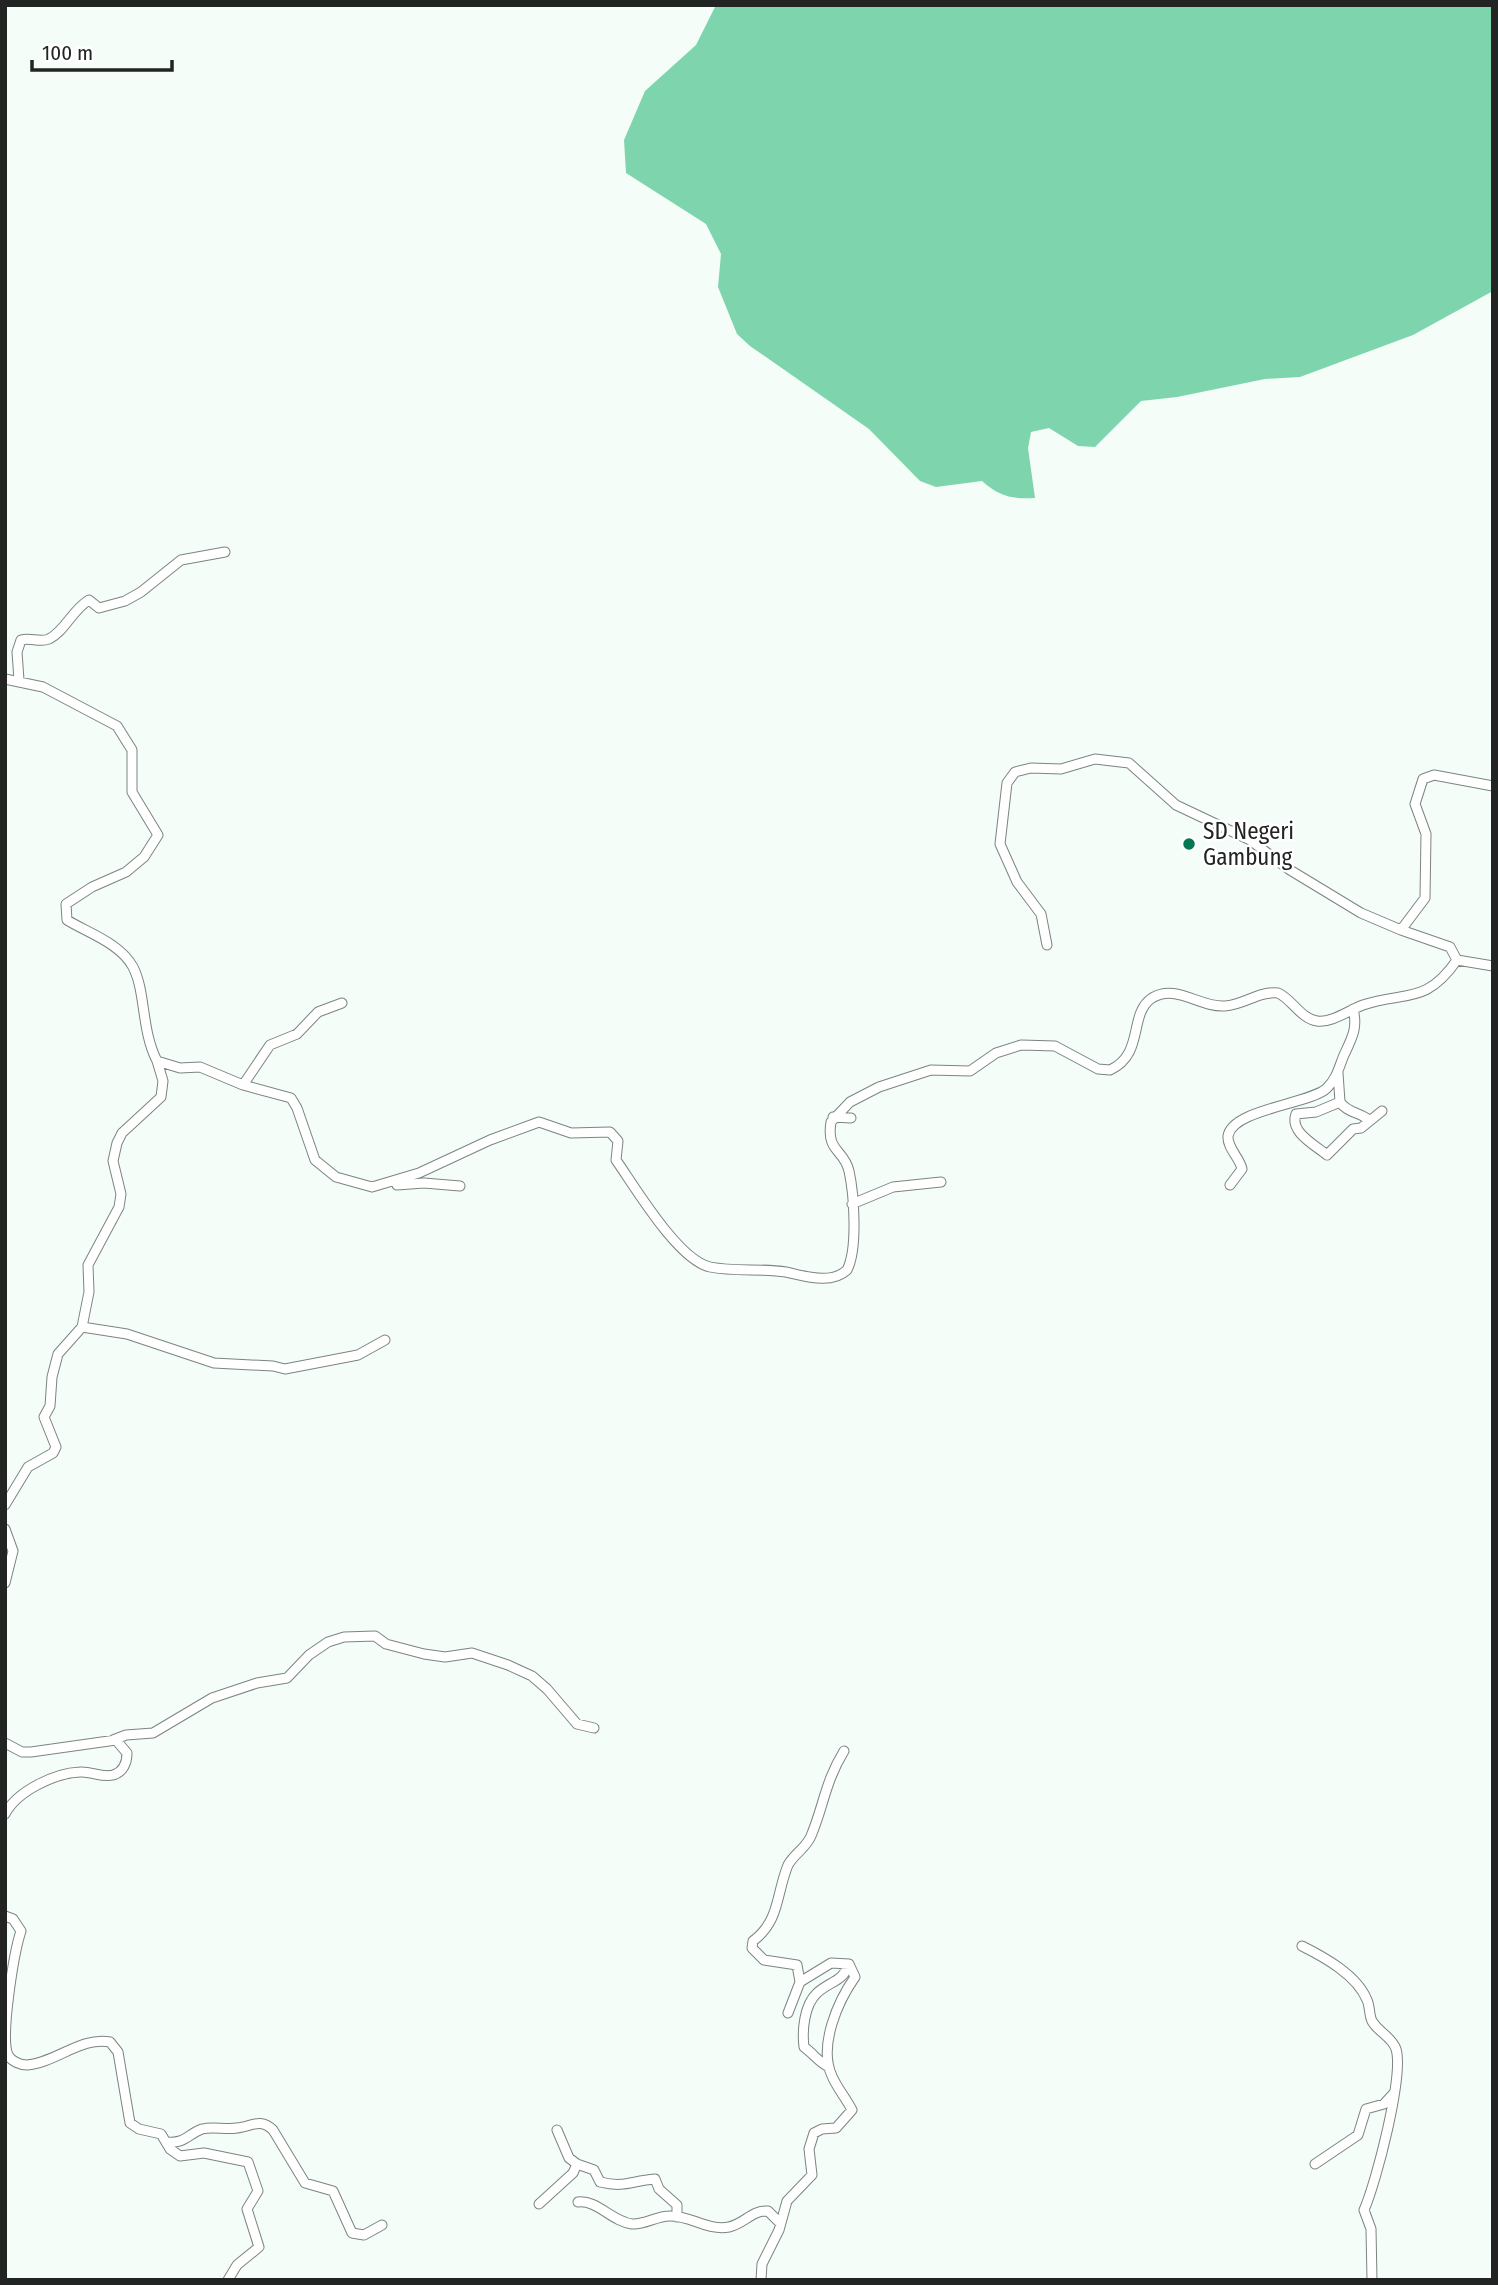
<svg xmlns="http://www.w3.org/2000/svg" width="1498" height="2285" font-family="'Fira Sans Condensed',sans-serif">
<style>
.forest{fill:#7ed5ad}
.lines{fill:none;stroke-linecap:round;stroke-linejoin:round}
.minor-casing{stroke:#7c8480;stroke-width:11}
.minor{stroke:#fff;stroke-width:9}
.poi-dot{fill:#047753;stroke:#fff;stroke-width:2.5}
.labels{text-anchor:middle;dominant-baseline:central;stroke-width:5;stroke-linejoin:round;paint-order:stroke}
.poi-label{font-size:23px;fill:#212423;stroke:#fff;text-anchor:start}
</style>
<rect width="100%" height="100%" fill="#f4fdf8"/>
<path class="forest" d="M716 5H1493V291L1413 335 1300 377 1265 379 1177 397 1141 401 1095 447 1078 446 1049 428 1031 432 1028 448 1035 498C1012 499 1000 497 982 481L936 487 920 481 869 429 750 346 737 334 718 287 721 254 706 224 626 173 624 140 645 91 696 45Z"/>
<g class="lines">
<g class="minor-casing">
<path id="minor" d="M5 679 43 687 117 726 132 750V792L158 835 144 857 126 872 92 887 66 904 67 920C88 933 120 943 133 967 146 992 141 1030 157 1061L180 1068 200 1067 243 1085 291 1098 297 1108 315 1160 336 1177 372 1187 419 1173 490 1140 539 1122 571 1133 610 1132 618 1141 616 1160C635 1187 678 1260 710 1267 735 1272 761 1268 786 1272 805 1276 831 1285 847 1270 858 1249 854 1194 849 1171 844 1149 826 1152 831 1122L850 1102 879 1087 931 1070 970 1071 996 1053 1021 1045 1055 1046 1098 1069 1110 1070C1145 1054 1128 1014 1152 998 1176 983 1200 1008 1225 1006 1244 1005 1258 991 1278 993 1292 999 1301 1019 1317 1021 1332 1023 1349 1010 1363 1005 1405 991 1426 1005 1457 960
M19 680 17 652 21 640C31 637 39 643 49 639 65 631 73 609 89 600L99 608 125 601 141 592 181 560 225 552
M1047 945 1041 914 1017 882 1000 844 1007 783 1015 772 1031 768 1061 769 1095 759 1129 763 1176 805 1250 840 1290 870 1361 913 1401 930
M1457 960 1450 947 1401 930 1425 898 1426 834 1415 804 1423 779 1434 775 1493 786
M1457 960 1493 966
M1338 1073 1340 1102 1316 1112 1296 1114C1289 1132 1315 1145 1327 1155L1353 1129 1361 1128 1382 1111
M243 1085 270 1045 297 1034 318 1012 342 1003
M1340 1102C1347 1113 1360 1112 1369 1120
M833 1117 851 1118
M397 1185 424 1183 460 1186
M1230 1185 1242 1169C1240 1158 1227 1148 1228 1136 1232 1109 1311 1104 1327 1088 1337 1078 1339 1067 1344 1055 1352 1038 1358 1028 1353 1009
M852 1204 893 1187 941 1182
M82 1327 127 1334 214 1363 273 1366 285 1369 358 1355 385 1340
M5 1505 28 1467 53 1453 56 1447 44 1417 50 1406 52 1377 58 1354 82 1327 89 1292 88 1265 119 1207 121 1194 113 1161 117 1143 122 1133 161 1097 163 1081 157 1061
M5 1529 13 1551 5 1583
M113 1740 126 1735 153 1733 212 1698 257 1683 287 1678 309 1655 328 1642 344 1637 375 1636 386 1644 424 1654 445 1657 472 1653 508 1665 532 1676 547 1689 577 1724 594 1728
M5 1743 22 1752H31L116 1740 127 1753C127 1763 123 1772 113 1775 102 1778 91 1771 80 1772 55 1773 17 1791 5 1814
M5 1916 13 1919 21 1931C14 1952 0 2037 8 2055 11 2061 20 2065 27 2065 55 2063 82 2036 110 2042L118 2052 130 2123 139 2129 161 2134 170 2149 180 2156 204 2153 248 2162 258 2191 247 2209 259 2247 237 2265 228 2280
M1302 1946C1324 1957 1357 1975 1367 2000 1370 2006 1369 2015 1372 2021 1378 2032 1392 2037 1396 2049 1404 2076 1376 2183 1364 2210L1371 2229 1372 2280
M788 2013 800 1982
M829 2067C818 2062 814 2054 804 2047 802 2031 804 2005 817 1993 830 1981 843 1982 849 1964
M557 2130 569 2158 577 2164
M167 2142C185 2144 188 2134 202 2129 214 2126 225 2130 237 2128 251 2127 260 2117 273 2130L305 2183 333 2191 352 2233 364 2235 382 2225
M1315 2164 1358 2135 1366 2109 1384 2104 1394 2093
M578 2202C598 2200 611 2221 632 2224 644 2225 657 2216 669 2216 690 2215 707 2231 729 2227 744 2224 752 2210 768 2211L780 2223
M539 2204 573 2173 577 2164 594 2170 600 2182C626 2188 630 2181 655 2179L659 2189 677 2205V2217
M761 2280 762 2264 779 2230 787 2201 812 2175 809 2149 814 2133 822 2129 836 2128 852 2110C846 2098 837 2088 832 2076 818 2046 838 2001 855 1977L849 1964 831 1963 800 1982 797 1965 764 1960 752 1948 753 1941C780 1921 776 1894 788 1865 794 1854 806 1848 811 1836 824 1805 825 1782 844 1751"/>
</g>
<use href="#minor" class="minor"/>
</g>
<circle class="poi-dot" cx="1189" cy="844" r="7"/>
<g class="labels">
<g class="poi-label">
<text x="1203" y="831">SD Negeri<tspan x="1203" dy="26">Gambung</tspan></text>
</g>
</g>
<rect width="1498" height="2285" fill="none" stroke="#212423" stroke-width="14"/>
<path d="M32 60v10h140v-10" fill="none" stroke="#212423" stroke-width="3.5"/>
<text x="42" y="60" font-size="21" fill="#212423" stroke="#ffffff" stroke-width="5" paint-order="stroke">100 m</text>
</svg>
